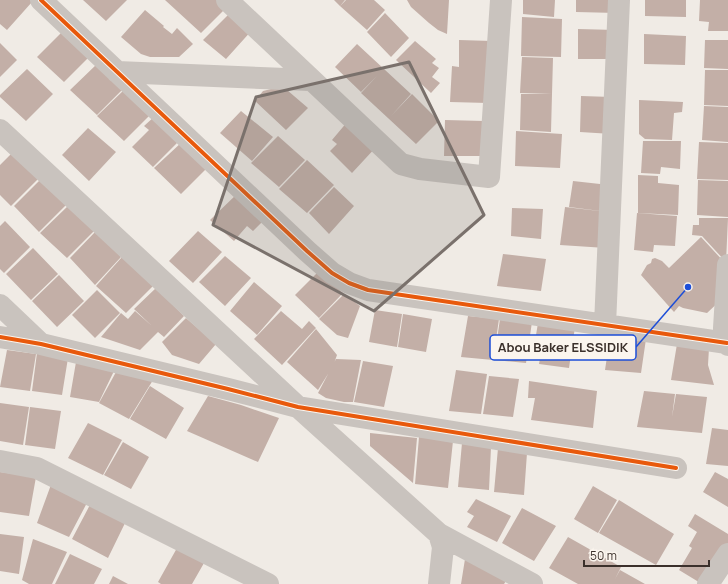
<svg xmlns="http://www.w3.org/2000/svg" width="728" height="584" font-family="Manrope,sans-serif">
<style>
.building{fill:#c3afa7}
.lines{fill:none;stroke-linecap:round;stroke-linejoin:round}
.minor{stroke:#c9c3be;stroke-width:22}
.cycleway-casing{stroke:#fbf5ee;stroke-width:6}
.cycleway{stroke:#e8590c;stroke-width:4}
.marked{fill:#7a716c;fill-opacity:0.2;stroke:#7a716c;stroke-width:3;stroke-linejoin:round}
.leader{fill:none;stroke:#1d4ed8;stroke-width:1.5}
.callout-dot{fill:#1d4ed8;stroke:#fbf5ee;stroke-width:1.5}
.callout{fill:#fbf5ee;stroke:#1d4ed8;stroke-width:1.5}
.callout-label{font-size:13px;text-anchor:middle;font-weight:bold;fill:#3b302b}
</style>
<rect width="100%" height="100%" fill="#f0ebe5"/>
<path class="building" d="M0 0H30L32 2 7 30 0 24Z
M83 0H127L106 21Z
M165 0H219L227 7 201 33Z
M334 0H345L340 6Z
M346 0H374L385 10 367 30 340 6Z
M407 0H449L447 34 438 30 429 23 411 7Z
M523 0H555L554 17 523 14Z
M576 0H617V13L576 12Z
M645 0H686V17L645 16Z
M700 0H728V31H708L709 22 699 21Z
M145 10 164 26 163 27 172 34 177 28 193 44 179 57H150L141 54 121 37Z
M233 10 253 29 226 59 203 40Z
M385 13 409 38 391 57 367 32Z
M522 17 562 19 561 57 521 56Z
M578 29 616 30 615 59H578Z
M64 30 91 55 64 82 37 57Z
M644 34 686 36 685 65 644 64Z
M459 40 492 41 488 103 450 102 452 66 459 67Z
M705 40H728V69L704 68Z
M415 41 436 59 432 63 439 68 432 77 440 83 431 93 396 60Z
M0 43 17 60 0 77Z
M357 44 411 94 391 116 412 94 439 121 416 144 361 93 377 76 361 92 335 67Z
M522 57 553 58 552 94 520 93Z
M97 64 124 88 97 115 70 90Z
M27 69 53 94 26 121 0 97V95Z
M705 70H728V106L704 105Z
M275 88 287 90 308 108 286 130 255 101 263 91Z
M125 89 151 114 124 141 97 116Z
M521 94H552L551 132 520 130Z
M581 96 612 97V134L580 132Z
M639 100 683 102 682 112 674 113 672 140 645 139 639 134Z
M704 106 728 107V142L702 140Z
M241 111 273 137 252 161 220 133Z
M155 116 180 140 153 167 132 147 149 130 144 126Z
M445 120 484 121 482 156H444Z
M348 121 377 146 352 173 330 151 337 144 332 140Z
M88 128 116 152 89 181 62 155Z
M516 131 562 134 560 168 515 166Z
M278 136 305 160 279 187 251 163Z
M643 141H681L680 169 661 167 660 174 641 173Z
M182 142 208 167 181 194 154 168Z
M699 142 728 143V180L697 179Z
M13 152 39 178 11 206 0 195V165Z
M307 160 334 185 307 213 279 189Z
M638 175 658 176V183L679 185 678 215 638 213Z
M41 179 67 204 39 232 14 206Z
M698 180 728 181V217L697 215Z
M573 181 609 185 608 212 569 207Z
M334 187 354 206 329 234 309 213Z
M238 193 265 219 253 231 247 226 234 241 210 220Z
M69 205 94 231 67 258 40 233Z
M565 207 608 212 606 248 560 245Z
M512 208 543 209 541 239 511 236Z
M637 213 677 216 675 246 654 245 653 252 634 250Z
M699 218H728L726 262 702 236 692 235 693 225H699Z
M5 221 30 247 4 273 0 269V226Z
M96 231 121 257 95 285 70 258Z
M198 231 222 252 193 283 169 261Z
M701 237 725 263 723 298 707 313 683 308 679 306 674 312 641 275 647 265 651 263 652 259 655 258 662 261 669 268Z
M33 248 58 274 31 300 6 274Z
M503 254 546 259 541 291 497 286Z
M225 256 251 278 225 306 199 282Z
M122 257 154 285 126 313 96 286Z
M319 271 343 293 319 318 295 295Z
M59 275 84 301 57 327 32 301Z
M254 282 282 306 257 335 230 311Z
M156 288 184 316 164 337 158 332 140 350 101 337 121 313 128 319 135 311 152 326 134 309Z
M97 290 120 313 95 338 72 315Z
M344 294 360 306 348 338 337 335 319 319Z
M375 310 402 314 397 347 369 342Z
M281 311 302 329 309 321 316 328 282 365 254 339Z
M403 314 432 319 426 352 398 347Z
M468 316 499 319 493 360 461 357Z
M186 318 216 344 199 364 172 355 162 342Z
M500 319 532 322 526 363 494 360Z
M538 323 575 327 569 368 539 364 543 342 535 341Z
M316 329 337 355 333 366 318 390 287 362Z
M610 337 646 339 641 373 605 370Z
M677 344 709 348 708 365 714 385 671 380Z
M7 350 36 354 30 391 0 387Z
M37 353 68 358 62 395 32 391Z
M336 359 361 360 353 402H344L326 398 318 393Z
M363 361 393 366 384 407 354 402Z
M76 362 114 371 99 402 70 397Z
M456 370 487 374 481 414 449 411Z
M116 372 153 380 129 419 99 403Z
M489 376 519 379 513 417 483 414Z
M529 381 597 391 593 428 531 420 535 398H528Z
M150 386 184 408 166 439 130 419Z
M644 391 675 394 672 417 676 394 707 397 702 433 637 427Z
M208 396 241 405 279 418 258 462 187 431Z
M0 403 29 407 23 445 0 441Z
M30 407 61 411 55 449 25 445Z
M88 423 122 440 103 475 68 458Z
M712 428 728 430V466L706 464Z
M370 433 417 438 413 483 370 446Z
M419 437 453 441 448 488 415 484Z
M123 442 149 457 131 489 104 475Z
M462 443 491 447 489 490 458 487Z
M498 448 527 453 524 495 494 492Z
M0 472 36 477 29 516 0 512Z
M715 472 728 479V507L703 492Z
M52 482 89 499 69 537 37 523Z
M593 486 617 500 598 533 574 519Z
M476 499 511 516 497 542 467 527 474 516 467 512Z
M619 500 674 534 656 565 599 533Z
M92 501 126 521 108 558 72 539Z
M522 508 556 526 534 561 502 543Z
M695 514 728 534V543L702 584 679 570 692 548 689 546 697 532 688 526Z
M0 534 24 537 19 574 0 571Z
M568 537 621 567 615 579 620 570 645 584H578L549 568Z
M33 539 67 552 52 584H29L22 580Z
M177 548 204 563 192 584H161L158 582Z
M70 554 102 569 94 584H55Z
M465 559 506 581 504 584H461Z
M113 576 128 584H109Z"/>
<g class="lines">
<path class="minor" d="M41 0 307 251 332 273 349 283 368 290 727 343
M227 0 401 164 420 169 489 177 501 0
M117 72 311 80
M0 130 298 407 439 534 443 547 439 584
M728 265 724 328 728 345
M0 305 41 344
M605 325 619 0
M0 337 41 344 228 389 298 407 676 468
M0 461 37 468 268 584
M439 534 532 584
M708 584 728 554"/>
<g class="cycleway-casing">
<path id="cycleway" d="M41 0 307 251 332 273 349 283 368 290 727 343
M0 337 41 344 228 389 298 407 676 468"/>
</g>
<use href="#cycleway" class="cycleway"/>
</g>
<path class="marked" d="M409 62 484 215 374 311 213 225 256 97Z"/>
<path class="leader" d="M688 287L636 347"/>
<circle class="callout-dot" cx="688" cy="287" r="4"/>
<rect class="callout" x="490" y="335" width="146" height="25" rx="4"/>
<g class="callout-label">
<text x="563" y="352">Abou Baker ELSSIDIK</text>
</g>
<path d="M584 560v6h125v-6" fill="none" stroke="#3b302b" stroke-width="2"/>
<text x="590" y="560" font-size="12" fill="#3b302b" stroke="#fbf5ee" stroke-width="3" paint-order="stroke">50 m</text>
</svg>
